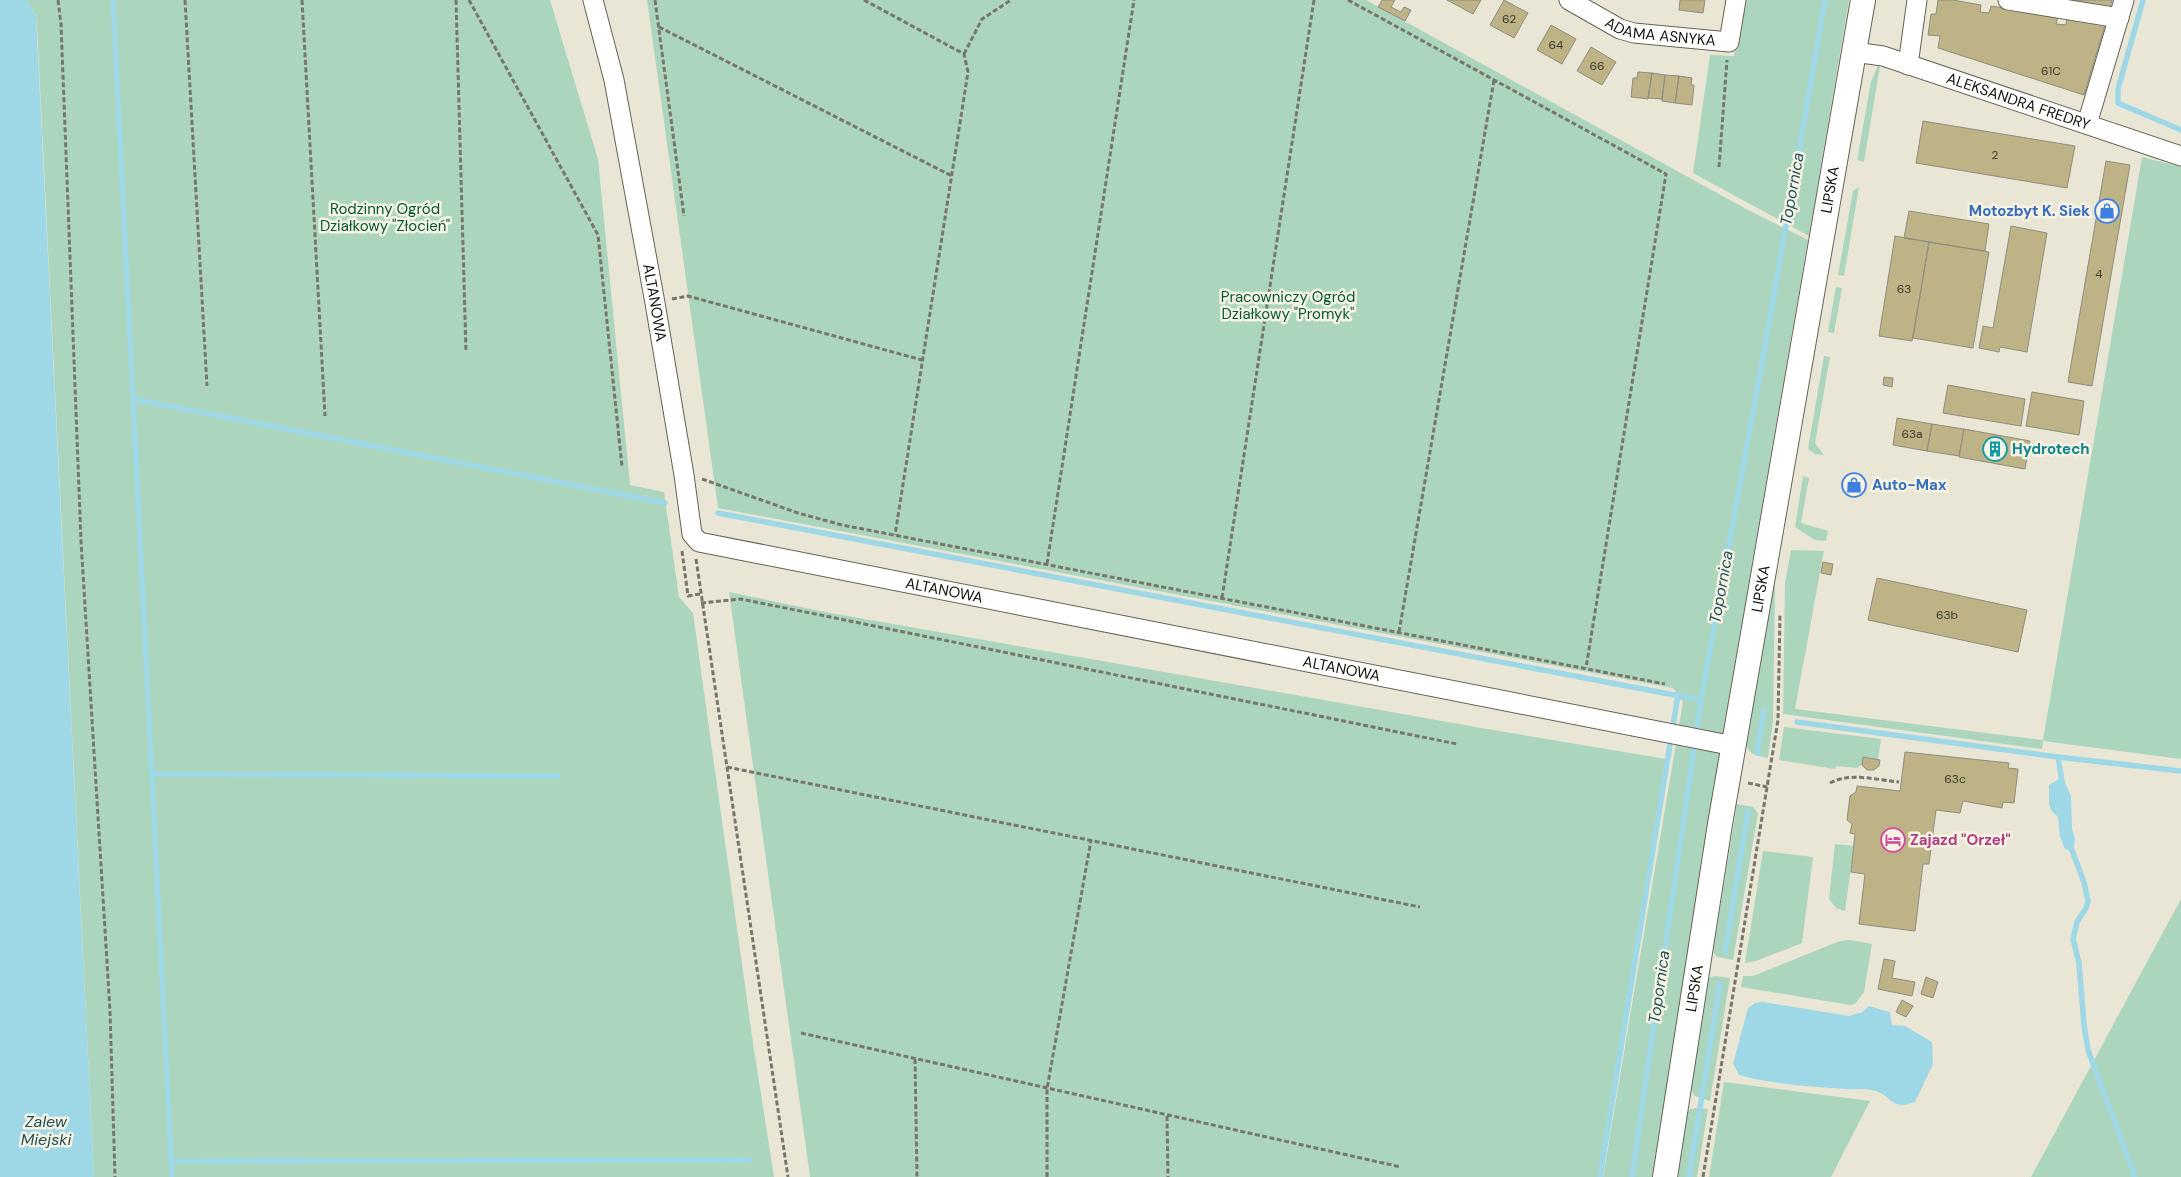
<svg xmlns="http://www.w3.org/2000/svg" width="2181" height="1177" font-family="'DM Sans',sans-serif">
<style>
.green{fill:#acd5bd}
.water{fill:#9ed8e6}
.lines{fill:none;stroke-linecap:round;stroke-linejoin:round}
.stream{stroke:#9ed8e6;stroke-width:5.5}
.building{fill:#bdb386;stroke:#908d7f}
.minor-casing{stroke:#666356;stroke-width:21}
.major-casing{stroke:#666356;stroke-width:26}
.path{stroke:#78776c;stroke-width:3;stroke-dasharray:5 2.5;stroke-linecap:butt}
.minor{stroke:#fff;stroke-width:19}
.major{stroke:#fff;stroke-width:24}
.labels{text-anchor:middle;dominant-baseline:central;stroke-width:5;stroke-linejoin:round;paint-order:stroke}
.number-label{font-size:12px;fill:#3d3a2a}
.street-label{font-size:15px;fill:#12110c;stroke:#f6f3e3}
.park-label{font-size:15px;fill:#005837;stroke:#f6f3e3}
.shop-label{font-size:15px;font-weight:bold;fill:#366cbe;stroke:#f6f3e3;text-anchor:end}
.culture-label{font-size:15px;font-weight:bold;fill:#0d838f;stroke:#f6f3e3;text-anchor:start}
.hotel-label{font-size:15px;font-weight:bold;fill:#b23c85;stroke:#f6f3e3;text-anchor:start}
.water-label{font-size:16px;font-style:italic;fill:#1f505b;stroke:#f6f3e3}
</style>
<rect width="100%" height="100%" fill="#e9e6d6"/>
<path class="green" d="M26 0H550L598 159 630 485 664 492 679 597 693 613 753 1043 774 1177H94L37 27 36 16Z
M647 0H1366L1748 210 1808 240 1726 715 1652 1177H1603L1683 702 1673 688 718 508Z
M1744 0H1849L1809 236 1693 173 1710 55 1734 56Z
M1878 65 1880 66 1864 162 1857 160 1871 82Z
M2142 157 2181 167V759L2043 741 2042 749 1783 714 1785 583 1791 550 1824 551 1795 709 2043 740Z
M1859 187 1844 276 1838 275 1853 191Z
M1836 287 1842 288 1834 333 1828 332Z
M1824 356 1830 357 1815 443 1824 455 1815 454 1808 449Z
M1803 476 1809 478 1801 523 1828 531 1826 541 1815 540 1795 527Z
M1772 585H1775L1773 721 1768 758C1757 756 1749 755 1746 743Z
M729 592 825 612 1493 730 1666 759 1599 1177H810Z
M1784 727 1881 739 1878 760 1861 765 1857 768 1836 766 1835 769 1779 760Z
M1737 804 1753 807 1758 813 1733 960 1717 957 1713 952Z
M1835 844 1854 846 1845 911 1836 908 1829 899Z
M1763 851 1813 857 1802 943 1756 961 1745 963Z
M2181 899V1177H2031Z
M1850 940 1872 944 1864 992 1855 1004 1850 1005 1741 987 1743 976H1753L1840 941Z
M1715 976 1730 978 1710 1101 1695 1096 1691 1090V1085L1709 978Z
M1724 1082 1870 1101 1831 1177H1709Z
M1695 1108 1708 1109 1697 1177H1678L1688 1110Z"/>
<path class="water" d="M0 0H26L36 16 94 1177H0Z
M2059 779 2065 783 2071 796 2072 829 2075 839 2073 852 2065 849 2060 837 2058 817 2051 810 2049 803V785Z
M1763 1002 1849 1016 1862 1012 1869 1006 1890 1012 1892 1025 1905 1026 1932 1042 1933 1064 1915 1102C1888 1112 1893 1093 1871 1090 1863 1088 1854 1090 1845 1089 1809 1087 1773 1084 1739 1075L1733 1064 1748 1008 1755 1003Z"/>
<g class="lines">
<path class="stream" d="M113 0 172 1177
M2143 0 2118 89V103L2181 130
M133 399 665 503
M718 513 1701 700
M1797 722 2058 757 2181 771
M1757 753 1764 711
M2058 757 2063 787
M152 774 557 776
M2070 845 2084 882 2088 901 2086 908 2077 922 2073 939 2079 963 2084 1025 2088 1050 2135 1177
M1725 952 1748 811
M171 1161 749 1160
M1600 1177 1678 695
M1632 1177 1701 700 1765 346 1825 0
M1689 1177 1720 983"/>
</g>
<path class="building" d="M1382 0H1395L1391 7 1401 12 1404 7 1411 10 1405 21 1378 7Z
M1447 0H1481L1473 14Z
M1504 0 1528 13 1514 38 1490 25Z
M1680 0H1705L1703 13 1679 10Z
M1938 0H1953L1981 5 1980 12 1989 13 1991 6 2058 17 2056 24 2066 25 2067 18 2105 25 2084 95 1938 48 1940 36 1928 35 1931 14H1936Z
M2065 0H2112L2110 7Z
M1551 25 1576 39 1562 64 1537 50Z
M1591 47 1616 62 1602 85 1577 71Z
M1638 72 1652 73 1648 99 1631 97 1633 78H1637Z
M1652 73 1665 75 1662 99 1648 98Z
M1665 75 1679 76 1675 103 1662 101Z
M1679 76 1692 78 1691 85H1694L1692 105 1675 103Z
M1923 121 2075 146 2067 188 1916 163Z
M2106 161 2130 165 2092 386 2068 382Z
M1909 211 1989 224 1985 251 1904 238Z
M2011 226 2047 233 2027 352 2000 347 1999 352 1979 348 1983 326 1993 328Z
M1895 236 1929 242 1912 341 1879 336Z
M1929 242 1989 252 1973 348 1913 338Z
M1884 377 1893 378 1892 387 1883 385Z
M1948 385 2025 399 2021 426 1943 413Z
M2032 392 2084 401 2079 435 2026 426Z
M1897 418 1932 424 1927 451 1893 445Z
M1932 424 1964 429 1959 456 1927 451Z
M1964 429 2030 441 2025 469 1959 457Z
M1823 562 1833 564 1831 575 1821 573Z
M1877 578 2027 610 2018 652 1868 620Z
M1905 752 2009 763 2008 768 2018 769 2014 803 2003 802 2002 808 1963 801 1960 813 1936 810 1929 864H1923L1915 931 1859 924 1865 874 1851 872 1855 834 1850 833 1852 824 1847 820 1850 796 1856 792 1857 786 1900 791Z
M1863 757 1880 760 1879 766 1874 770H1867L1862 765Z
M1884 959 1895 961 1892 978 1915 982 1912 996 1878 989Z
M1926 977 1938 982 1933 998 1921 994Z
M1902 1000 1913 1006 1906 1017 1896 1012Z"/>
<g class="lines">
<g class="minor-casing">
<g id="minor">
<path id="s1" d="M593 0 614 80 655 303 684 475 692 534 699 542 1734 746"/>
<path id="s2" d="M1569 0 1620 29 1634 33 1729 42 1736 0"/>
<path d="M2008 0 2119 18"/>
<path id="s3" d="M1854 52 1883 56 2181 156"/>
<path d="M1908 65 1917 0"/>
<path d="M2087 124 2124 0"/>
</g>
</g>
<g class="major-casing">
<g id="major">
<path id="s4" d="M1665 1177 1720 824 1863 0"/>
</g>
</g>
<path class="path" d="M58 0 61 24 81 541 110 1011 115 1177
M185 0 207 386
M302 0 325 416
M456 0 466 352
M469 0 598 235 622 467
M655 0 684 216
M864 0 964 54 968 72 895 535
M1348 0 1666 174 1586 668
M659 27 952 176
M964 54 982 19 1011 0
M1719 167 1727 60
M672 299 688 296 922 360
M702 479 798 513 842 525 1665 684
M682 551 688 596 700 594
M696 559 788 1177
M1047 564 1134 0
M1222 598 1314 0
M701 603 741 599 1457 744
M1399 632 1494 80
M727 767 1420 907
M1748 783 1767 787
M1830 783C1850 772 1877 780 1899 782
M801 1033 1401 1167
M915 1059 917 1177
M1167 1116 1168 1177
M1047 1177V1089L1091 840
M1703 1177 1778 720 1780 614"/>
<use href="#minor" class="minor"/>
<use href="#major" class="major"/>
</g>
<defs>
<g id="shop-ring" transform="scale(1.25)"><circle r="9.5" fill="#f6f3e3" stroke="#3f7fe0" stroke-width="1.5"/><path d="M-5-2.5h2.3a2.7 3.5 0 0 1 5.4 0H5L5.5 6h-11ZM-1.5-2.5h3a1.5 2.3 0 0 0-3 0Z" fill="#3f7fe0"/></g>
<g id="building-ring" transform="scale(1.25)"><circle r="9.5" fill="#f6f3e3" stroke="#0f9aa8" stroke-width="1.5"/><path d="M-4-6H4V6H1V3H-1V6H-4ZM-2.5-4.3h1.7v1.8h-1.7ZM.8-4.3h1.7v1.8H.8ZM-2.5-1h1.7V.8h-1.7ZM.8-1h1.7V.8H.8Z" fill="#0f9aa8"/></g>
<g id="hotel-ring" transform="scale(1.25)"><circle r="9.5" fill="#f6f3e3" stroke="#d1479c" stroke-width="1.5"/><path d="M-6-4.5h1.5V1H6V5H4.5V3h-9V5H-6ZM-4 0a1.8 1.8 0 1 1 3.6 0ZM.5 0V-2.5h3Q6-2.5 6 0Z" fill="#d1479c"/></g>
</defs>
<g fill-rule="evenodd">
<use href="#shop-ring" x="2107" y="211"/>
<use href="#building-ring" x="1995" y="449"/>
<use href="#shop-ring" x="1854" y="485"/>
<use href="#hotel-ring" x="1893" y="840"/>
</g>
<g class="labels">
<g class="number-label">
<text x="1509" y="19">62</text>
<text x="1556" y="45">64</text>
<text x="1597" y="66">66</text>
<text x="2051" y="71">61C</text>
<text x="1995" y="155">2</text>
<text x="2099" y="274">4</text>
<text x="1904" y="289">63</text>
<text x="1912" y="434">63a</text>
<text x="1947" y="615">63b</text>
<text x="1955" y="779">63c</text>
</g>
<g class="street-label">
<text stroke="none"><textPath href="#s2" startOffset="99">ADAMA ASNYKA</textPath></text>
<text stroke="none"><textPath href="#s3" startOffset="172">ALEKSANDRA FREDRY</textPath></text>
<text stroke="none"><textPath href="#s4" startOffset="1001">LIPSKA</textPath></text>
<text stroke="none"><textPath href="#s1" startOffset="309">ALTANOWA</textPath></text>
<text stroke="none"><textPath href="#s4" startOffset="596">LIPSKA</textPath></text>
<text stroke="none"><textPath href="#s1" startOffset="804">ALTANOWA</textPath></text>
<text stroke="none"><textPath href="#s1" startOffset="1209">ALTANOWA</textPath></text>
<text stroke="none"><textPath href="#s4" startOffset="191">LIPSKA</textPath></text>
</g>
<g class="park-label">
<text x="385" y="209">Rodzinny Ogród<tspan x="385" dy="17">Działkowy "Złocień"</tspan></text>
<text x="1288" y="297">Pracowniczy Ogród<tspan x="1288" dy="17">Działkowy "Promyk"</tspan></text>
</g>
<g class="shop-label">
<text x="2090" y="211">Motozbyt K. Siek</text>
<text x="1872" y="485" text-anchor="start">Auto-Max</text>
</g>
<g class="culture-label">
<text x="2012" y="449">Hydrotech</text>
</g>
<g class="hotel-label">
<text x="1910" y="840">Zajazd "Orzeł"</text>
</g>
<g class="water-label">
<text transform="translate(1792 189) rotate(-80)">Topornica</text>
<text transform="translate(1721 587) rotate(-80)">Topornica</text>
<text transform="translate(1659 987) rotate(-82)">Topornica</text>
<text x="46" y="1121">Zalew<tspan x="46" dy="18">Miejski</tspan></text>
</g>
</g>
</svg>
